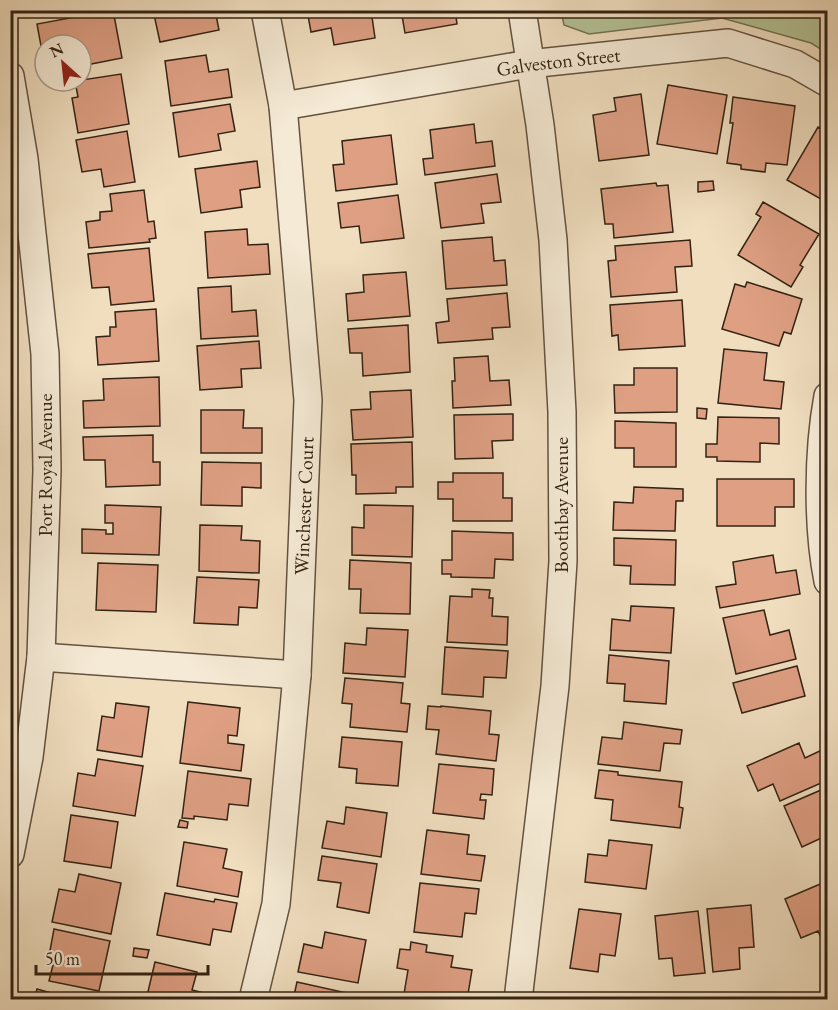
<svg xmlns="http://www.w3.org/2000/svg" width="838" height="1010" font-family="'EB Garamond',serif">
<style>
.green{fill:#b4c296;stroke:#747255;stroke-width:1.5}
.building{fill:#de9f83;stroke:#342314;stroke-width:1.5}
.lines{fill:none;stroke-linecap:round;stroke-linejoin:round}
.minor-casing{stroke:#63523f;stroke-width:30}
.minor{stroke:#f5ead5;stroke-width:27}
.labels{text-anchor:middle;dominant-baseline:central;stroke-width:4.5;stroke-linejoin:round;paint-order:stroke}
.street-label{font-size:20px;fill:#342314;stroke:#f5ead5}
</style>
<rect width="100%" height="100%" fill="#f0debf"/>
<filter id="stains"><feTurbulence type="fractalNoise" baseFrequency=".00333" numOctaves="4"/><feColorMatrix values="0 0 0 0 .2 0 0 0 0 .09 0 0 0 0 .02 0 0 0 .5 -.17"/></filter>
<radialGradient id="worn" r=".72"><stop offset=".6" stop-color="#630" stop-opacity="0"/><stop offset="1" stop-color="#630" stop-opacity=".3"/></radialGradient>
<path class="green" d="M561 11H827V53L811 43 722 18 589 34 564 25Z"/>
<path class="building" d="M113 10 122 58 81 66V45H73L72 38 67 39 68 41 41 46 37 24Z
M153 10H215L219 30 160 42Z
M307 10H371L375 38 334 45 331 28 311 32Z
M401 10H455L457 24 405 33Z
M206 55 209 72 228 69 232 97 171 106 165 61Z
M121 74 129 124 78 133 72 98 78 97 75 81Z
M668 85 727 95 717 154 657 144Z
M641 94 649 155 599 161 593 115 616 111 614 98Z
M733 97 795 106 787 165 766 163 765 172 741 169V165L727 163 733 123H730Z
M230 104 235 131 218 134 221 150 179 157 173 113Z
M474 124 476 143 492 141 495 166 425 175 423 159 433 158 430 130Z
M818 127 828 133V203L787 180Z
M127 131 135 182 104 187 101 169 82 172 76 140Z
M391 135 397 184 336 191 333 165 344 164 342 141Z
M257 161 260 187 240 190 242 207 201 213 195 169Z
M497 174 501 202 481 204 484 223 441 228 435 183Z
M713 181 714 190 698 192V182Z
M656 183 657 186 668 185 673 232 614 238 613 224H605L601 189Z
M144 190 148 222 154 221 156 238 149 239 150 242 89 248 86 222 100 220V212L112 211 110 194Z
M398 195 404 238 361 243 359 226 341 228 338 203Z
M763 202 819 234 800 265 803 267 791 287 738 255 761 217 756 214Z
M247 229 248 245 268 244 270 274 208 278 205 232Z
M492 237 494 261 505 260 507 285 446 289 442 241Z
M690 240 692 266 675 267 677 292 611 297 608 261 616 260 615 246Z
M149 248 154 301 111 305 109 287 92 288 88 254Z
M406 272 410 316 348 321 346 294 364 292 363 275Z
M747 282 802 299 791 334 784 332 779 346 722 329 735 284 745 287Z
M231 286 232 312 256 310 258 336 201 339 198 288Z
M507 293 510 327 492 328 493 339 438 343 436 323 449 321 447 299Z
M682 300 685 346 619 350 618 335 612 336 610 305Z
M156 309 159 361 98 365 96 337 110 336V327H116L115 312Z
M408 325 410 372 363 376 362 353H350L348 329Z
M259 341 261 368 241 369 242 387 200 390 197 346Z
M724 349 767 353 764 380 784 382 781 409 718 403Z
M488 356 490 381 509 380 511 405 453 408 452 381H455L454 358Z
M634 368H677V412L615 413 614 385H634Z
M159 377 160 426 84 428 83 401 104 400 103 379Z
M411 390 413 437 353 440 351 410 371 409 370 392Z
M697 408 707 409 706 419 697 418Z
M201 410H244L243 428H262V453H201Z
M513 414V440L492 441 493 458 455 459 454 415Z
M718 417 779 418V444L760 443V462L717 461V457H706V444H717Z
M615 421 676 423V467H634V448H615Z
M153 435V462H160V485L106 487 105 460H84L83 437Z
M412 442 413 487H396V493L356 494V475H352L351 444Z
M202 462 261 463V488L242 487V506L201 505Z
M453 473H503V498H512V521H453V499H438V482H453Z
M717 479H794V507H775V526H717Z
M634 487 683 489V501H676L675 531 613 530 614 502 633 503Z
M105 505 161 507 159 555 82 553V529L106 530V534H113V523H105Z
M364 505 413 506 412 557 352 555V527L364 528Z
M200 525 242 526 241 540 260 541 259 573 199 571Z
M452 531 513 533V560L495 559 494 578 451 577V574H442V560H452Z
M614 538 676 540 675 585 630 584 631 566 614 565Z
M773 555 776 573 796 570 800 594 720 608 716 587 736 584 733 562Z
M350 560 411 563 410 614 360 613 361 589H349Z
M98 563 158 565 156 612 96 610Z
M197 577 259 580 257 608 239 607 238 625 194 623Z
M472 589 490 590 489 598H493L492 616 508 617 507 645 447 642 450 596 472 597Z
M631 606 674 608 671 653 610 650 612 619 630 621Z
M764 610 770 635 789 630 796 659 736 674 723 618Z
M367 628 408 630 405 677 343 673 345 643 366 645Z
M445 647 508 651 506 678 484 677 483 697 442 694Z
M609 655 669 661 666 704 624 701 625 684 607 683Z
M797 666 805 696 742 713 733 683Z
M345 678 403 683 401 703 410 704 407 732 350 727 352 704 342 703Z
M188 702 240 708 237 736 228 735V743L244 745 241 771 180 763Z
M116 703 149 707 142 757 97 750 102 716 114 718Z
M428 706 441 707V706L491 711 489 734 499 735 496 761 436 754 439 730 426 729Z
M624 722 682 730 680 744 664 743 660 771 598 764 602 737 622 739Z
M342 737 402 742 398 786 356 783 357 769 339 767Z
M799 743 805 758 824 749 828 756V780L780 801 773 784 758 791 747 766Z
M98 759 143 766 135 816 73 806 78 773 95 776Z
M439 764 494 769 492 795 481 794 480 800H486L484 819 433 813Z
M599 770 618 772V775L682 782 679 807 683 808 680 828 611 820 613 800 595 798Z
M188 771 251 779 248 806 229 804 227 820 194 816V819L182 818Z
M828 787V835L802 847 784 806Z
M346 807 387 813 381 857 322 848 327 821 344 824Z
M71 815 118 822 111 868 64 861Z
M180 820 188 822 187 828 178 827Z
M427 830 469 835 467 854 485 856 481 881 421 874Z
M609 840 652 845 646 889 585 882 588 854 607 856Z
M184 842 227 849 223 868 242 872 238 897 177 886Z
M322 856 377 864 369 913 337 907 341 883 318 880Z
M79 874 121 883 111 934 52 922 59 889 75 892Z
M825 882 828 887V949H826L818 931 801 938 785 899Z
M420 883 479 889 476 914 465 913 462 937 414 932Z
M165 893 214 902 215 899 237 903 231 932 213 929 210 945 157 935Z
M751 905 754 947 739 948 740 969 713 972 707 909Z
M579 909 621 914 615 956 600 954 598 972 570 968Z
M698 911 705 973 674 976 672 958 659 959 655 916Z
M54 929 110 941 99 991 49 981 55 957 49 956Z
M325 932 366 940 358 983 298 972 304 944 322 948Z
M411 942 427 945 426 952 453 956 451 967 472 970 467 1000H439L404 994 408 970 397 968 400 949 410 950Z
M134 948 149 950 147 958 133 956Z
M155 962 197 972 192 990 212 995 211 1000H146Z
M297 982 356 995 355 1000H293Z
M37 989 76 1000H34Z"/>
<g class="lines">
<g class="minor-casing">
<g id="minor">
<path d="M10 76 24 159 45 354 47 470 41 657 29 757 10 854"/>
<path id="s1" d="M283 106 529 64 728 43 795 64 828 83"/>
<path d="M828 396C818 451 817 526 828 581"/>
<path d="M41 657 297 675"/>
<path id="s2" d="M253 1000 276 904 297 675 308 400 283 106 265 10"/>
<path d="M518 1000 555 686 563 561 562 412 553 240 540 125 522 10"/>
</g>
</g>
<use href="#minor" class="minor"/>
</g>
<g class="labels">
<g class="street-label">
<text stroke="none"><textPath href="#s1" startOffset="279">Galveston Street</textPath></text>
<text transform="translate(45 465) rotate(-90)">Port Royal Avenue</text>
<text transform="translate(561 505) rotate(-90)">Boothbay Avenue</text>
<text stroke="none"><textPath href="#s2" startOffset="498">Winchester Court</textPath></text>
</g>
</g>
<rect width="838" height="1010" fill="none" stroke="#f0debf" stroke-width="36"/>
<rect x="12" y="12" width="814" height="986" fill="none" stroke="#342314" stroke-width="3"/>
<rect x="18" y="18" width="802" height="974" fill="none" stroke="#342314" stroke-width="1.5"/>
<g transform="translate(63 63) rotate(333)"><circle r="28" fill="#f5ead5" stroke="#a89a88" stroke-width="1.5"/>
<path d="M0-4.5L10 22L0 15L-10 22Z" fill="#8f2418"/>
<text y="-9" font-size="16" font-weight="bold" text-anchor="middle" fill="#342314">N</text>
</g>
<path d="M36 965v9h172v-9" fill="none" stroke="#342314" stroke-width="3"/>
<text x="45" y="965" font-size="18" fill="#342314" stroke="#f5ead5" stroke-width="4.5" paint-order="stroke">50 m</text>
<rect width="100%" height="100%" filter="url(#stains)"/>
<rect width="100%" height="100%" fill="url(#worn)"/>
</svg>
